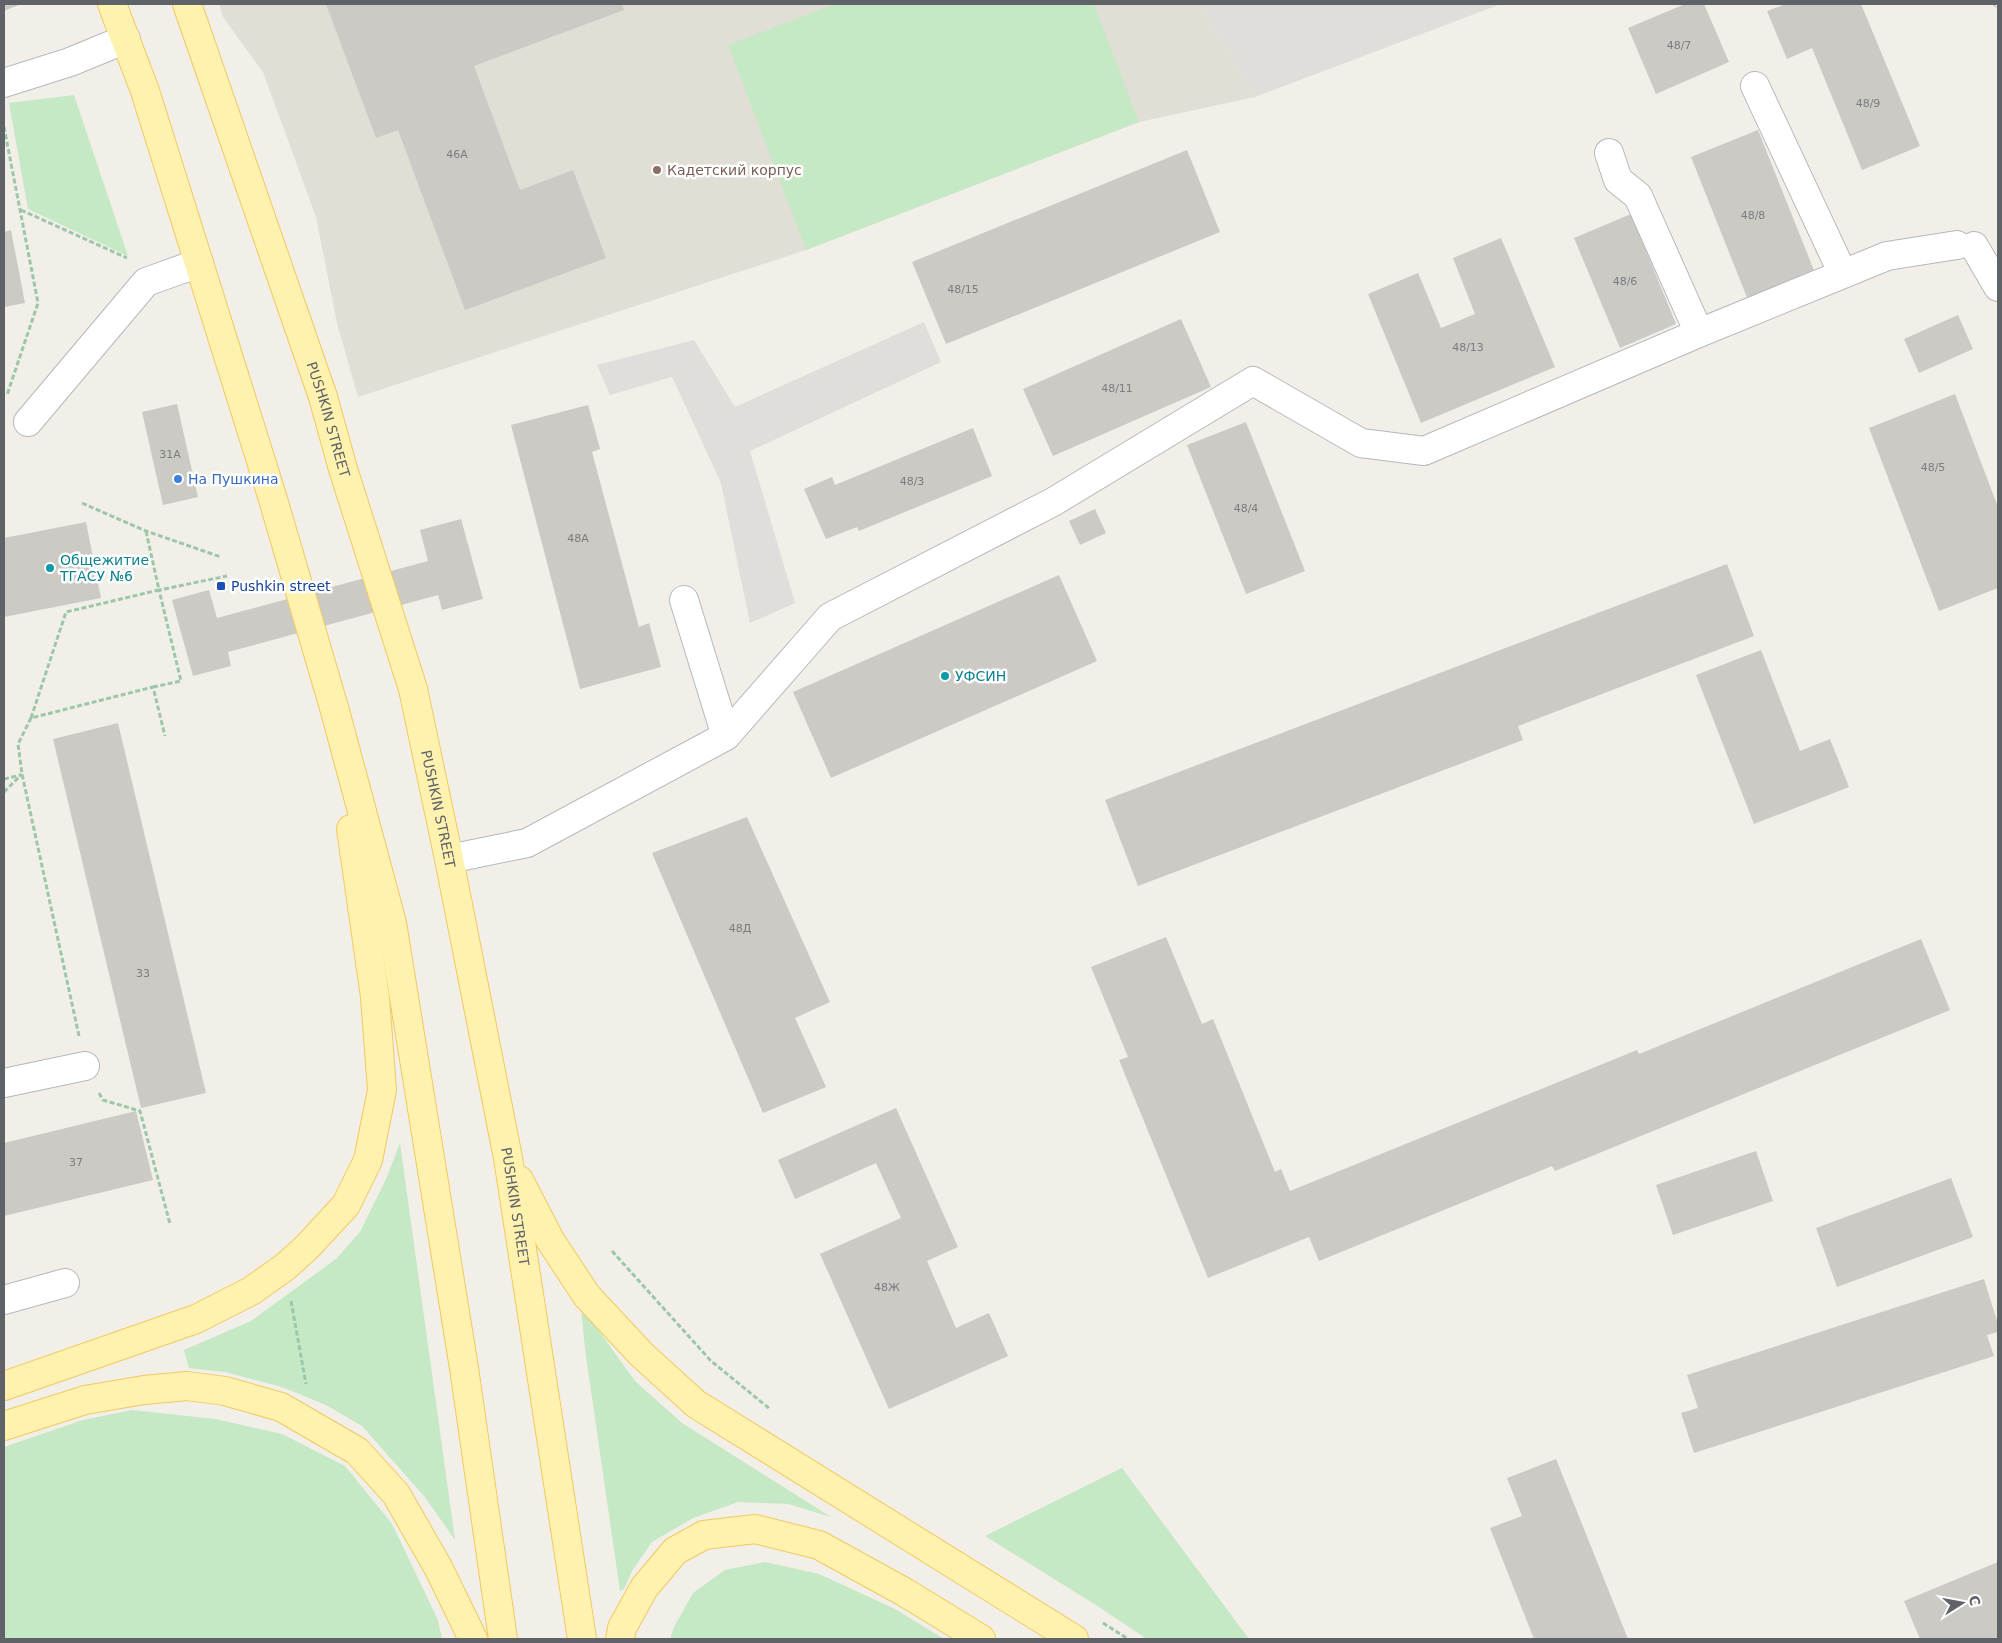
<svg xmlns="http://www.w3.org/2000/svg" width="2002" height="1643" font-family="'DejaVu Sans',sans-serif">
<style>
.industrial{fill:#e0deda}
.education{fill:#e1ded6}
.green{fill:#c5e8c5}
.building{fill:#cccac5}
.lines{fill:none;stroke-linecap:round;stroke-linejoin:round}
.minor-casing{stroke:#b5b8bc;stroke-width:30}
.major-casing{stroke:#f2c960;stroke-width:30}
.path{stroke:#9cc7a9;stroke-width:3;stroke-dasharray:5 2.5;stroke-linecap:butt}
.minor{stroke:#fff;stroke-width:28}
.major{stroke:#fff2af;stroke-width:28}
.rail-casing{stroke:#b6b7b8;stroke-width:5.5}
.rail{stroke:#fff;stroke-width:4;stroke-dasharray:11;stroke-linecap:butt}
.education-dot{fill:#8d6e63;stroke:#fff;stroke-width:2}
.shop-dot{fill:#3f7fe0;stroke:#fff;stroke-width:2}
.culture-dot{fill:#0f9aa8;stroke:#fff;stroke-width:2}
.transit-dot{fill:#1a4fb4;stroke:#fff;stroke-width:2}
.labels{text-anchor:middle;dominant-baseline:central;stroke-width:5;stroke-linejoin:round;paint-order:stroke}
.number-label{font-size:11px;fill:#7a7d7f}
.education-label{font-size:14px;fill:#785e54;stroke:#fff;text-anchor:start}
.street-label{font-size:14px;fill:#5f6368;stroke:#fff}
.shop-label{font-size:14px;fill:#366cbe;stroke:#fff;text-anchor:start}
.culture-label{font-size:14px;fill:#0d838f;stroke:#fff;text-anchor:start}
.transit-label{font-size:14px;fill:#164399;stroke:#fff;text-anchor:start}
</style>
<rect width="100%" height="100%" fill="#f1efe8"/>
<path class="industrial" d="M1199 4H1501L1255 97Z
M924 322 941 362 750 451 795 603 750 623 721 483 672 377 610 395 597 365 694 340 735 407Z"/>
<path class="education" d="M219 4H1199L1255 97 1139 122 806 250 358 397 337 323 316 217 263 72 223 17Z"/>
<path class="green" d="M835 4H1094L1139 122 806 250 728 45Z
M74 95 128 256 28 209 9 103Z
M400 1143 455 1540 425 1497 362 1426 326 1405 282 1387 225 1372 189 1368 184 1350 251 1321 336 1259 360 1232 387 1177Z
M581 1306 635 1381 682 1423 831 1517 788 1504 738 1502 693 1518 652 1542 632 1571 624 1589 620 1591 585 1349Z
M132 1410 215 1419 282 1434 345 1466 392 1524 438 1620 442 1639H4V1447L83 1420Z
M1122 1468 1249 1639H1147L1096 1605 985 1536Z
M765 1562 819 1574 895 1609 944 1639H670L674 1627 693 1593 725 1570Z"/>
<path class="building" d="M4 4H21L4 11Z
M326 4H622L624 10 474 66 520 190 573 170 606 258 465 310 398 130 376 138Z
M1685 4H1704L1729 62 1656 94 1628 28Z
M1786 4H1861L1920 146 1862 170 1812 48 1787 59 1767 11Z
M1758 130 1815 273 1748 300 1691 157Z
M1187 150 1220 232 946 344 912 262Z
M1631 214 1676 324 1620 348 1574 238Z
M11 230 25 303 4 307V232Z
M1501 238 1555 367 1421 423 1368 294 1418 273 1441 328 1475 314 1453 258Z
M1958 315 1973 349 1919 373 1904 339Z
M1181 319 1211 387 1053 456 1023 389Z
M1955 394 1998 507V588L1939 611 1869 428Z
M177 404 198 497 163 505 142 412Z
M588 405 600 449 592 452 639 627 649 623 661 667 580 689 511 425Z
M1246 422 1305 571 1246 594 1187 445Z
M973 428 992 476 859 531 857 527 826 539 804 489 832 477 835 485Z
M1095 509 1106 533 1080 545 1069 521Z
M461 519 483 599 442 610 438 595 228 652 231 666 193 676 172 600 209 590 217 618 428 561 420 530Z
M86 522 101 598 4 617V538Z
M1727 564 1754 636 1518 726 1523 740 1138 886 1105 800Z
M1059 575 1097 661 831 778 793 692Z
M1761 650 1800 751 1830 739 1849 787 1754 824 1696 675Z
M118 723 206 1093 141 1108 53 739Z
M747 817 830 1002 795 1018 826 1087 763 1113 652 853Z
M1166 937 1202 1024 1213 1019 1275 1172 1281 1169 1290 1191 1637 1050 1639 1054 1921 939 1950 1010 1555 1171 1552 1166 1319 1261 1309 1237 1208 1278 1119 1060 1128 1057 1091 967Z
M896 1108 958 1247 927 1261 956 1328 989 1313 1008 1356 889 1409 820 1254 901 1218 876 1163 795 1199 778 1160Z
M136 1111 153 1180 4 1216V1143Z
M1756 1151 1773 1201 1673 1235 1656 1185Z
M1951 1178 1973 1237 1837 1287 1816 1228Z
M1984 1279 1998 1324V1332L1987 1335 1994 1356 1694 1453 1681 1413 1698 1408 1687 1375Z
M1556 1459 1628 1639H1534L1490 1528 1522 1516 1507 1478Z
M1998 1562V1639H1920L1904 1601Z"/>
<g class="lines">
<g class="minor-casing">
<path id="minor" d="M4 83 70 62 126 39
M1755 86 1843 274
M1609 153 1618 180 1638 196 1699 333
M1974 246 1998 287
M28 422 146 282 199 263
M684 600 726 736
M449 859 527 843 726 736 830 617 1053 502 1253 381 1361 443 1424 451 1699 333 1887 256 1957 245
M4 1083 85 1066
M4 1300 65 1283"/>
</g>
<g class="major-casing">
<g id="major">
<path d="M112 4 145 91 272 496 335 711 392 923 464 1368 503 1639"/>
<path id="s1" d="M187 4 323 397 343 469 413 689 449 859 508 1158 582 1639"/>
<path d="M519 1180 550 1240 587 1296 641 1354 696 1404 1074 1639"/>
<path d="M4 1386 196 1319 251 1291 285 1267 307 1247 346 1205 368 1160 382 1090 375 997 351 829"/>
<path d="M4 1426 85 1400 144 1390 187 1386 225 1391 281 1407 357 1451 396 1494 439 1569 473 1639"/>
<path d="M620 1639 622 1628 644 1588 675 1551 704 1535 755 1529 819 1545 906 1593 981 1639"/>
</g>
</g>
<path class="path" d="M4 127 38 303 7 395
M21 210 127 258
M82 503 146 531 221 557
M153 687 181 681 159 590 227 576
M31 718 66 612 159 590 146 531
M4 779 21 775
M4 792 22 774
M79 1036 22 774 18 744 31 718 153 687 165 736
M99 1093 103 1100 140 1111 170 1224
M612 1251 711 1361 770 1409
M291 1301 306 1384
M1103 1623 1128 1639"/>
<use href="#minor" class="minor"/>
<use href="#major" class="major"/>
<g class="rail-casing">
<path id="rail" d="M1996 4 1998 5"/>
</g>
<use href="#rail" class="rail"/>
</g>
<circle class="education-dot" cx="657" cy="170" r="5"/>
<circle class="shop-dot" cx="178" cy="479" r="5"/>
<g class="culture-dot">
<circle cx="50" cy="568" r="5"/>
<circle cx="945" cy="676" r="5"/>
</g>
<rect class="transit-dot" x="216" y="581" width="10" height="10" rx="2.5"/>
<g class="labels">
<g class="number-label">
<text x="1679" y="45">48/7</text>
<text x="1868" y="103">48/9</text>
<text x="457" y="154">46А</text>
<text x="1753" y="215">48/8</text>
<text x="1625" y="281">48/6</text>
<text x="963" y="289">48/15</text>
<text x="1468" y="347">48/13</text>
<text x="1117" y="388">48/11</text>
<text x="170" y="454">31А</text>
<text x="1933" y="467">48/5</text>
<text x="912" y="481">48/3</text>
<text x="1246" y="508">48/4</text>
<text x="578" y="538">48А</text>
<text x="740" y="928">48Д</text>
<text x="143" y="973">33</text>
<text x="76" y="1162">37</text>
<text x="887" y="1287">48Ж</text>
</g>
<g class="education-label">
<text x="667" y="170">Кадетский корпус</text>
</g>
<g class="street-label">
<text stroke="none"><textPath href="#s1" startOffset="439">PUSHKIN STREET</textPath></text>
<text stroke="none"><textPath href="#s1" startOffset="844">PUSHKIN STREET</textPath></text>
<text stroke="none"><textPath href="#s1" startOffset="1249">PUSHKIN STREET</textPath></text>
</g>
<g class="shop-label">
<text x="188" y="479">На Пушкина</text>
</g>
<g class="culture-label">
<text x="60" y="560">Общежитие<tspan x="60" dy="16">ТГАСУ №6</tspan></text>
<text x="955" y="676">УФСИН</text>
</g>
<g class="transit-label">
<text x="231" y="586">Pushkin street</text>
</g>
</g>
<rect width="2002" height="1643" fill="none" stroke="#5f6368" stroke-width="10"/>
<g transform="translate(1962 1603) rotate(79)" stroke="#ffffff" stroke-width="4" paint-order="stroke">
<path d="M0-4L9 19L0 12L-9 19Z" fill="#5f6368"/>
<text y="-8" font-size="14" font-weight="bold" text-anchor="middle" fill="#5f6368">С</text>
</g>
</svg>
